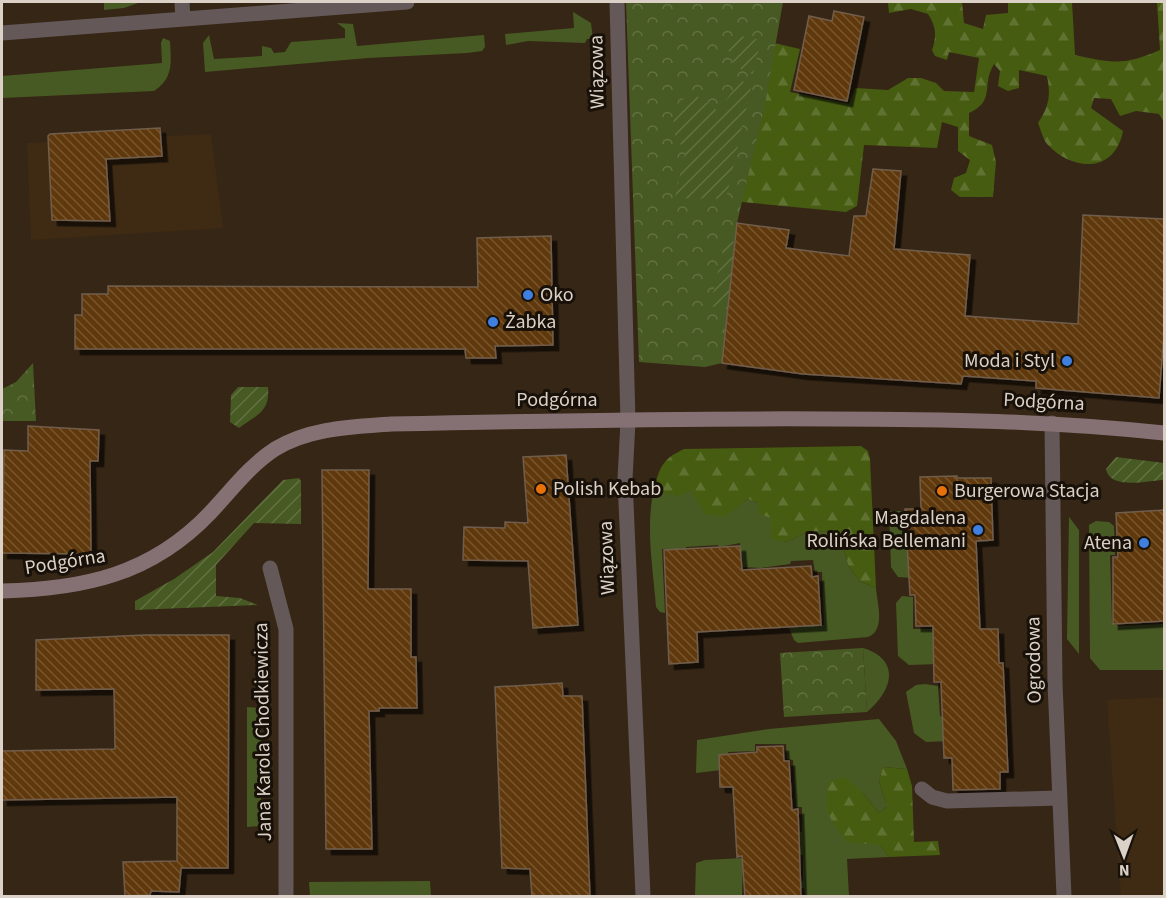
<svg xmlns="http://www.w3.org/2000/svg" width="1166" height="898" font-family="'Source Sans 3',sans-serif">
<style>
.built{fill:#3f2b14}
.grass{fill:#485a23}
.forest{fill:url(#forest-firs)}
.park{fill:url(#park-crowns)}
.garden{fill:url(#garden-furrows)}
.building{fill:url(#building-back-hatch);stroke:#715d4c;stroke-width:1.5;filter:url(#shadow)}
.lines{fill:none;stroke-linecap:round;stroke-linejoin:round}
.street{stroke:#645859;stroke-width:15}
.secondary{stroke:#857174;stroke-width:15}
.shop-dot{fill:#3f7fe0;stroke:#181109;stroke-width:2}
.food-dot{fill:#e8710a;stroke:#181109;stroke-width:2}
.labels{text-anchor:middle;dominant-baseline:central;stroke-width:6;stroke-linejoin:round;paint-order:stroke}
.street-label{font-size:20px;fill:#dbd1c6;stroke:#181109}
.poi-label{font-size:20px;fill:#dbd1c6;stroke:#181109;text-anchor:start}
</style>
<defs>
<pattern id="forest-firs" width="22" height="20" patternUnits="userSpaceOnUse" patternTransform="scale(1.5)"><rect width="22" height="20" fill="#465c11"/><path d="M5 1l3.5 6h-7zM16 11l3.5 6h-7z" fill="#607232"/></pattern>
<pattern id="park-crowns" width="20" height="18" patternUnits="userSpaceOnUse" patternTransform="scale(1.5)"><rect width="20" height="18" fill="#485a23"/><path d="M2 6a3 3 0 1 1 6 0M12 15a3 3 0 1 1 6 0" fill="none" stroke="#627141"/></pattern>
<pattern id="garden-furrows" width="10" height="10" patternUnits="userSpaceOnUse" patternTransform="scale(1.5)"><rect width="10" height="10" fill="#485a23"/><path d="M-1 1l2-2M0 10L10 0M9 11l2-2" fill="none" stroke="#627141"/></pattern>
<pattern id="building-back-hatch" width="6" height="6" patternUnits="userSpaceOnUse" patternTransform="scale(1.5)"><rect width="6" height="6" fill="#61390b"/><path d="M-1 5l2 2M0 0l6 6M5-1l2 2" fill="none" stroke="#77552d"/></pattern>
<filter id="shadow"><feDropShadow dx="5.5" dy="5.5" stdDeviation="0" flood-color="#0009"/></filter>
</defs>
<rect width="100%" height="100%" fill="#362615"/>
<path class="built" d="M211 134 223 228 31 240 27 143Z
M1164 697V896H1121L1107 700Z"/>
<path class="grass" d="M104 2H141L124 8 104 10Z
M573 12 591 23 593 39H587L585 43 528 41 506 45 505 34 574 28Z
M337 23 353 24 357 46 484 35 485 47 482 51 467 53 368 58 205 72 203 43 209 35 214 59 262 56V46L271 48 274 53 285 52 291 42 345 38V29Z
M163 38 170 41C171 62 174 78 154 91L2 98V76L162 63 161 43Z
M656 482 663 493 690 490 725 516 748 499 758 503 771 518V538L787 542 807 532 826 531 843 546 848 565 859 581 876 588C877 603 886 630 868 637L798 643 794 640 789 628 824 625 822 572H815L813 560 791 561 790 564 761 568 743 567 740 543 719 547 718 545 686 547 685 550 662 549 665 613 660 612 656 607C653 566 644 521 656 482Z
M889 511H903L904 539 909 541 913 578 898 577 891 567Z
M1069 517 1079 530V654L1067 639Z
M1096 521 1109 522 1114 526 1115 555H1110L1112 623 1119 626 1164 624V670H1100L1090 658 1089 525Z
M902 596 913 597V629H933L938 664 909 665 898 656 896 603Z
M863 648C902 660 892 691 867 712Z
M925 684 938 686 940 716 948 717 949 741 926 742 914 733 906 692 916 685Z
M247 707 261 708V826L247 827Z
M879 719 896 741 907 769 883 767 879 781 887 807 879 813 862 792 880 845 889 857 847 859 849 896H805L804 888H798L799 882 803 881V855H797L795 832H802V807H796L793 760 787 759 786 744H755V751L728 752 730 769 696 773 697 740 769 729Z
M743 858 742 896H695L696 863 705 860Z
M430 881 431 896H310L309 882Z"/>
<path class="forest" d="M888 2H962L964 23 983 29 986 15 1008 13V2H1072L1075 55C1113 63 1123 66 1160 50L1157 2H1164V122L1159 114 1136 111 1120 116 1111 99 1094 98 1091 108 1123 131C1115 173 1074 172 1048 145 1043 140 1041 130 1038 123 1049 106 1051 96 1047 76L1019 70V88L1008 91 998 86 1000 71 994 64C981 85 996 101 969 113V136L992 145 996 162 993 197H960L951 190 954 178 966 173 970 160 958 151V127L942 122 937 148 864 145 857 206 846 212 742 202 737 198 770 42 800 49 790 92 849 104 855 88 888 90 908 78H921L936 83 944 91 974 92 979 58 949 52 947 60 935 56 932 50C937 35 936 27 928 14L911 9 889 13Z
M861 446 868 451 870 459 876 588 859 581 848 565 843 546 827 531 807 532 787 542 771 539V518L759 514 758 503 748 499 725 517 705 514 690 490 679 496 663 493 656 482C661 463 667 457 684 449Z
M883 767 907 769 912 786 914 842 938 841 940 855 889 857 880 845 847 842C829 819 822 810 830 781L845 777 862 792 879 813 887 807 879 781Z"/>
<path class="park" d="M626 2H783L765 104 737 223 722 363 705 367 639 362Z
M33 363 36 421H2V389L16 382Z
M863 648 867 712 784 717 780 653Z"/>
<path class="garden" d="M736 35 761 40 753 74C737 71 730 60 727 44Z
M740 81 752 83 726 199 675 198 685 152 675 135 673 115 675 108 690 91 718 111Z
M725 241 735 242 728 309 710 306Z
M238 387H268C270 412 258 414 239 428L230 422 231 395Z
M1116 457 1164 463 1163 480C1147 481 1110 490 1106 469Z
M299 478 301 481V524L254 523 216 565V596L240 598 258 605 135 610V601L174 579 213 552 283 480Z"/>
<path class="building" d="M834 11 864 17 847 101 794 90 809 16 832 21Z
M160 128 162 156 106 159 110 221 52 220 48 136 50 134Z
M873 169 901 171 894 249 970 255 965 316 1078 324 1083 215 1164 219V334L1159 398 1036 388V381L963 376 961 384 803 374 722 363 737 223 789 230 786 248 849 256 854 216H866Z
M551 236 553 345 495 346 496 358H466L465 349H75V315H82V294H108V286L478 287 477 238Z
M28 426 99 430 98 461H90L91 554 2 553 4 450 28 451Z
M566 455 578 625 533 628 528 561 463 560 464 527 505 528V522L528 523 523 457Z
M322 470H369L368 589H411V657H416L417 708H379V711H369L372 849H326Z
M957 476V478H991L993 540 976 541 980 629H998L999 663H1003L1008 772H1000V789L953 790 952 758H944L941 682H934L933 626H916L915 595H910L905 509H921L920 477Z
M1164 510V621L1113 624V557H1118L1116 513Z
M740 546 742 570 811 566 812 577 818 576 821 625 697 632 698 662 669 664 664 550Z
M145 635H229L228 868H181L179 892 151 891 150 895 125 896 123 862 177 861V797L2 800V751L115 749 114 689 36 690V640Z
M562 683 563 696H582L590 897H532L530 869 502 868 495 687Z
M783 746 784 761H789L792 810 798 809 801 897H745L742 856 737 857 733 787H720L719 755 757 752V747Z"/>
<g class="lines">
<path class="street" d="M182 2 183 19
M617 2 628 421 625 479 643 896
M2 33 407 2
M1052 423 1055 683 1064 896
M270 568 286 629V896
M922 789 932 797 947 801 1060 798"/>
<path class="secondary" d="M2 591C83 589 151 575 210 513 231 491 249 466 275 449 310 428 351 427 391 424 537 421 684 418 830 419 942 419 1053 421 1164 433"/>
</g>
<g class="shop-dot">
<circle cx="528" cy="295" r="6"/>
<circle cx="493" cy="322" r="6"/>
<circle cx="1067" cy="361" r="6"/>
<circle cx="978" cy="530" r="6"/>
<circle cx="1144" cy="543" r="6"/>
</g>
<g class="food-dot">
<circle cx="541" cy="489" r="6"/>
<circle cx="942" cy="491" r="6"/>
</g>
<g class="labels">
<g class="street-label">
<text transform="translate(597 72) rotate(-91)">Wiązowa</text>
<text x="557" y="400">Podgórna</text>
<text transform="translate(1044 402) rotate(3)">Podgórna</text>
<text transform="translate(607 558) rotate(-92)">Wiązowa</text>
<text transform="translate(65 562) rotate(-9)">Podgórna</text>
<text transform="translate(1034 660) rotate(-91)">Ogrodowa</text>
<text transform="translate(263 732) rotate(-91)">Jana Karola Chodkiewicza</text>
</g>
<g class="poi-label">
<text x="540" y="295">Oko</text>
<text x="505" y="322">Żabka</text>
<text x="1055" y="361" text-anchor="end">Moda i Styl</text>
<text x="553" y="489">Polish Kebab</text>
<text x="954" y="491">Burgerowa Stacja</text>
<text x="966" y="518" text-anchor="end">Magdalena<tspan x="966" dy="23">Rolińska Bellemani</tspan></text>
<text x="1132" y="543" text-anchor="end">Atena</text>
</g>
</g>
<rect width="1166" height="898" fill="none" stroke="#dbd1c6" stroke-width="6"/>
<g transform="translate(1124 856) rotate(179)" stroke="#181109" stroke-width="4.5" paint-order="stroke">
<path d="M0-4.5L10 22L0 15L-10 22Z" fill="#dbd1c6"/>
<text y="-9" font-size="16" font-weight="bold" text-anchor="middle" fill="#dbd1c6">N</text>
</g>
</svg>
